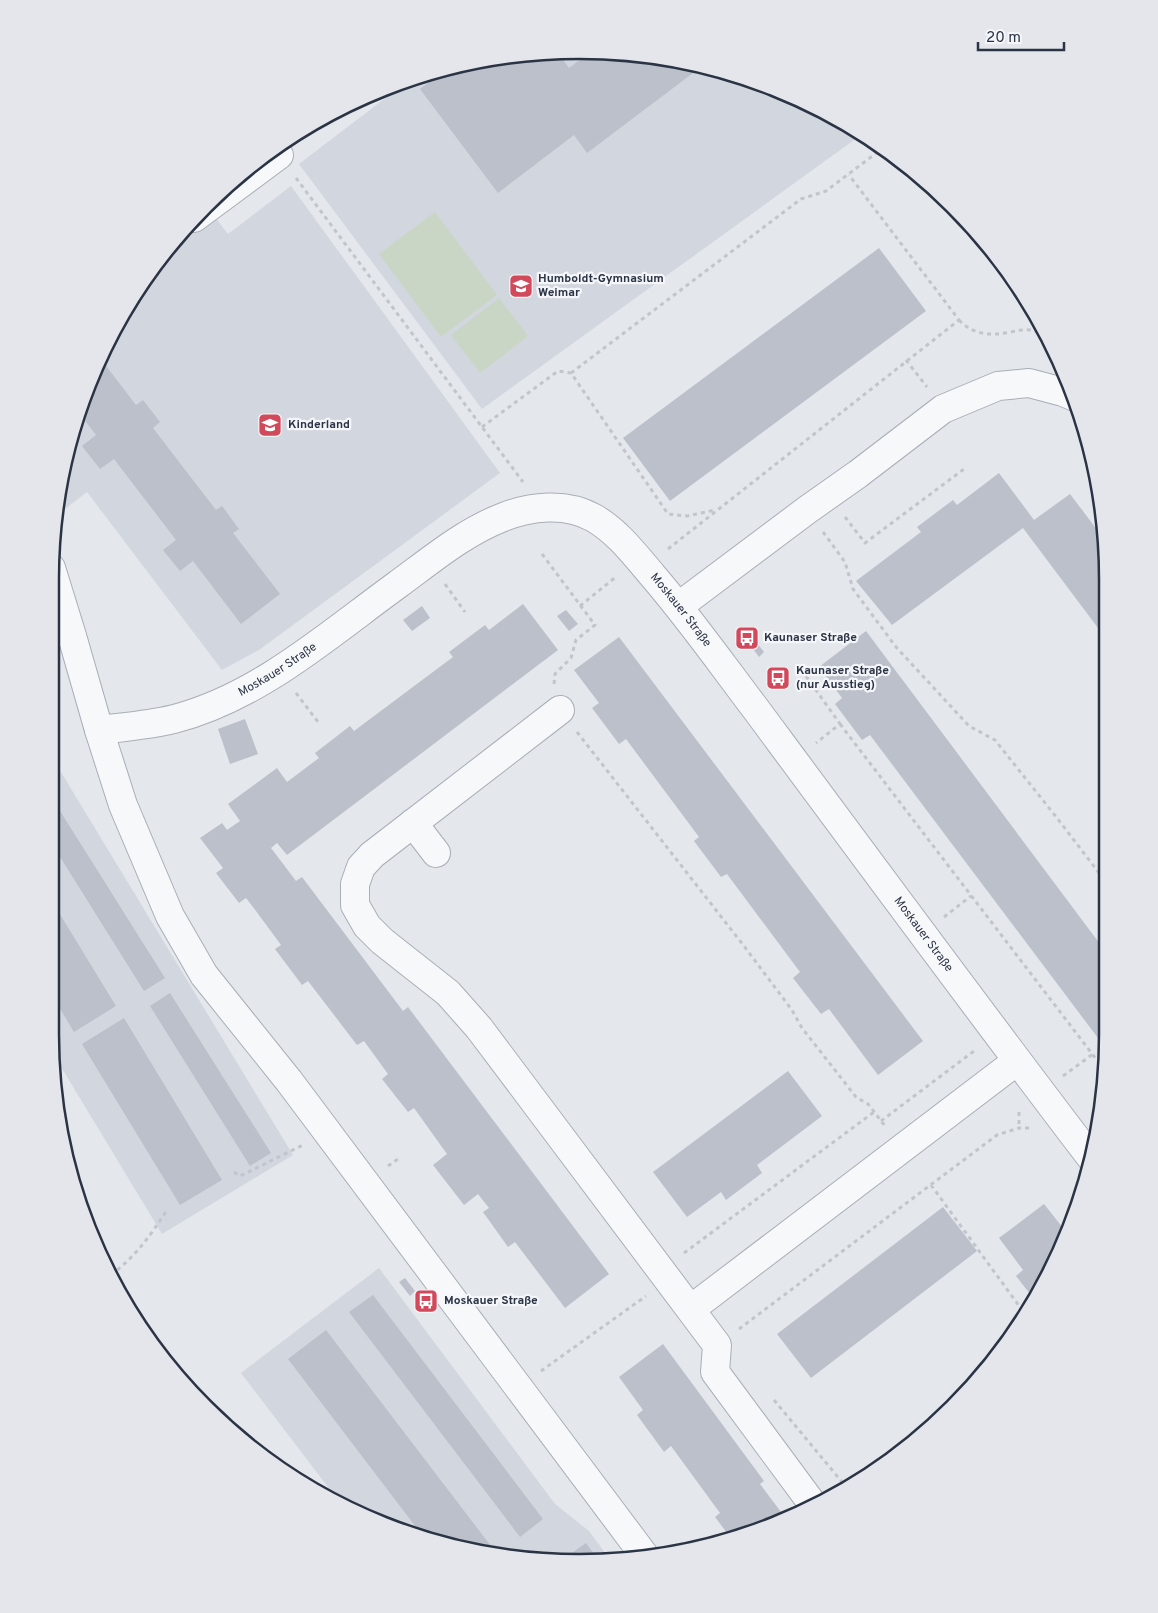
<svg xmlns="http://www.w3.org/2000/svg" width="1158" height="1613" font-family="Overpass,sans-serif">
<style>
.built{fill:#d2d6de}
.green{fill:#c9d6c5}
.building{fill:#bbc0ca}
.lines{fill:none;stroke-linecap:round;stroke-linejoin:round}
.minor-casing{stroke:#a9aeb7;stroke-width:30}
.path{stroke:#c2c5cb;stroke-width:3;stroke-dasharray:4 4;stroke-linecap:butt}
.minor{stroke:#f7f8fa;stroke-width:28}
.labels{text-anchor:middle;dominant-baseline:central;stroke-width:4.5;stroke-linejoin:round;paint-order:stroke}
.poi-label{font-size:12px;font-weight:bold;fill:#2b3445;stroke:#f4f6f9;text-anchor:start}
.street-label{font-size:12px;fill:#2b3445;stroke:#f4f6f9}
.rim{fill:none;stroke:#2b3445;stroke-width:2.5}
</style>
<rect width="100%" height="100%" fill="#e4e7ec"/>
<path class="built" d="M614 51 716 68 813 105 861 135 482 409 299 164 413 77 510 54Z
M291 186 500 473 259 650 222 670 87 492 57 515 60 476 90 377 121 314 165 253 214 216 228 234Z
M50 754 293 1155 162 1234 52 1052 50 1034Z
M379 1268 555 1504 589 1531 609 1558H510L409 1535 344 1508 241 1373Z"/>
<path class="green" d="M435 212 497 295 441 337 379 254Z
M499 298 528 336 480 373 451 335Z"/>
<path class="building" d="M614 51 686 63 693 73 587 153 574 135 498 193 420 89 446 70 510 54 558 53 569 68 590 52Z
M879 248 926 311 670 501 623 438Z
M100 358 136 405 143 400 160 422 153 428 216 510 222 506 239 529 233 533 280 594 241 624 193 561 180 571 163 550 176 540 114 459 100 469 82 446 96 435 79 413 90 377Z
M999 473 1034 520 1070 494 1104 539V636L1023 528 892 625 856 581 921 532 917 527 953 500 957 505Z
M523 604 558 650 287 855 277 843 271 848 296 881 302 877 403 1011 408 1007 609 1274 565 1308 515 1242 508 1247 483 1212 489 1208 478 1194 464 1205 433 1165 447 1154 414 1108 408 1112 382 1079 388 1074 364 1041 357 1045 308 981 302 985 275 949 281 945 256 911 246 898 239 903 216 873 223 868 200 838 222 823 227 830 240 821 228 804 277 768 287 782 319 758 315 753 350 726 354 731 453 657 449 652 485 625 489 630Z
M422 606 430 618 412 631 403 620Z
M566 610 578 624 569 631 557 616Z
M866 631 1106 952 1107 1050 870 735 862 740 835 704 842 698 819 667Z
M619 637 923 1041 878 1075 829 1009 821 1014 793 978 800 972 727 874 721 877 694 841 699 837 626 739 619 744 592 708 599 703 574 670Z
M753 638 764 652 759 657 748 642Z
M245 719 258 754 230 764 218 729Z
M50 795 165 978 144 991 50 841Z
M50 898 116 1006 74 1032 50 992Z
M170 993 271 1153 250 1166 150 1006Z
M124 1018 222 1180 180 1205 82 1044Z
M788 1071 822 1116 757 1165 762 1173 726 1200 721 1192 687 1217 653 1172Z
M1044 1204 1067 1233 1053 1268 1034 1299 1016 1276 1023 1270 999 1238Z
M943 1207 977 1251 811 1378 777 1334Z
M405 1278 415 1291 410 1296 399 1282Z
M373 1295 543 1519 520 1537 349 1312Z
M326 1330 497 1554 496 1555 425 1539 288 1359Z
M663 1344 764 1481 760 1484 787 1520 782 1523 730 1537 715 1517 720 1513 671 1446 664 1452 637 1415 643 1410 619 1377Z
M586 1543 597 1558H565Z"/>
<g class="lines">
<g class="minor-casing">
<g id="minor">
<path d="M194 218 279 155"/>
<path d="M51 568 72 636 99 730 123 805 170 916 204 975 289 1081 647 1559"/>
<path d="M679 606 807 510 858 474 943 409 998 386 1029 383 1063 392 1075 397"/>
<path d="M560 710 372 855 361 867 355 884V905L367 926 382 941 448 993 479 1028 717 1345 715 1372 814 1506"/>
<path id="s1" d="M99 730C124 727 150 725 174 719 259 697 328 635 397 585 430 561 463 533 501 518 530 506 566 502 594 518 618 532 635 555 653 576 690 619 723 666 758 712 869 862 979 1011 1092 1159"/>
<path d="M413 823 436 853"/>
<path d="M691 1309 1017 1061"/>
</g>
</g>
<path class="path" d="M296 178 523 482
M959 320C973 335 991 336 1011 332 1020 330 1029 328 1038 332 1044 334 1049 341 1053 345
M906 360 927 387
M571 373 801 199 826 191 883 148
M482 427 558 371 571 373 668 514 687 516 715 510
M845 517 865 543 964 469
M823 532 845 562 853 589 896 647 969 726 995 740 1057 818 1106 882
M668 549 959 320 849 175
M542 554 595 625 576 640 571 658 555 674 554 684
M445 584 465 612
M580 606 617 576
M806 676 840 724 816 743
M296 693 318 722
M840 724 1106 1072
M577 732 744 946 792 1010 802 1028 856 1097 868 1104 885 1126
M944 917 971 896
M1063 1076 1093 1054
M1019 1112V1128
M881 1121 974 1051
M388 1166 398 1159
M234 1172 240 1176 303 1145
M931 1185 1025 1314
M684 1253 874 1112
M111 1275C136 1256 150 1236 167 1210
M136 1323 142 1332
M739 1329 997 1135 1019 1128H1032
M541 1371 646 1296
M774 1400 847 1488"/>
<use href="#minor" class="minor"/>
</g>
<defs>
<g id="school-square" transform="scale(1.25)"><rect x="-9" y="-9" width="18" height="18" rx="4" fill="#d1495b" stroke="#f4f6f9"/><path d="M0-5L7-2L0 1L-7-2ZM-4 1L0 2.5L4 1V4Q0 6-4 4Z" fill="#fff"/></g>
<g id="bus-square" transform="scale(1.25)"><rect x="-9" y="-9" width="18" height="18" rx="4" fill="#d1495b" stroke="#f4f6f9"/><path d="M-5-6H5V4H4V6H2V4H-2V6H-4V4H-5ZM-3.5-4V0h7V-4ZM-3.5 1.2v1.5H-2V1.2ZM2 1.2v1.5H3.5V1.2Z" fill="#fff"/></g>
</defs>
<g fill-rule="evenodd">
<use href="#school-square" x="521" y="286"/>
<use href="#school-square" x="270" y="425"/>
<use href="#bus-square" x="747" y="638"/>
<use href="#bus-square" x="778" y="678"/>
<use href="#bus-square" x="426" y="1301"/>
</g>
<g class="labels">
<g class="poi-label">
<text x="538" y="279">Humboldt-Gymnasium<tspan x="538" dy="14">Weimar</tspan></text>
<text x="288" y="425">Kinderland</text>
<text x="764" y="638">Kaunaser Straße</text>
<text x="796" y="671">Kaunaser Straße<tspan x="796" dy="14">(nur Ausstieg)</tspan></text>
<text x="444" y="1301">Moskauer Straße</text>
</g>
<g class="street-label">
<text stroke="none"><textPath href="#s1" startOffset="685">Moskauer Straße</textPath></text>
<text stroke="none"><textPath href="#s1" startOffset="191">Moskauer Straße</textPath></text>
<text stroke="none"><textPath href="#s1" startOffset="1090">Moskauer Straße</textPath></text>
</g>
</g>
<path d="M0 0H1158V1613H0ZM579 59H579A520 520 0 0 1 1099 579V1034A520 520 0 0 1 579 1554H579A520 520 0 0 1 59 1034V579A520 520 0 0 1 579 59Z" fill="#e4e6eb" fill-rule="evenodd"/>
<path class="rim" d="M579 59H579A520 520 0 0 1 1099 579V1034A520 520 0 0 1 579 1554H579A520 520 0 0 1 59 1034V579A520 520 0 0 1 579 59Z"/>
<path d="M978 42v8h86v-8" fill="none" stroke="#2b3445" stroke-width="2.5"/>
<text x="986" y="42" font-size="15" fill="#2b3445" stroke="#f4f6f9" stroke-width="4" paint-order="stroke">20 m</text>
</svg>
